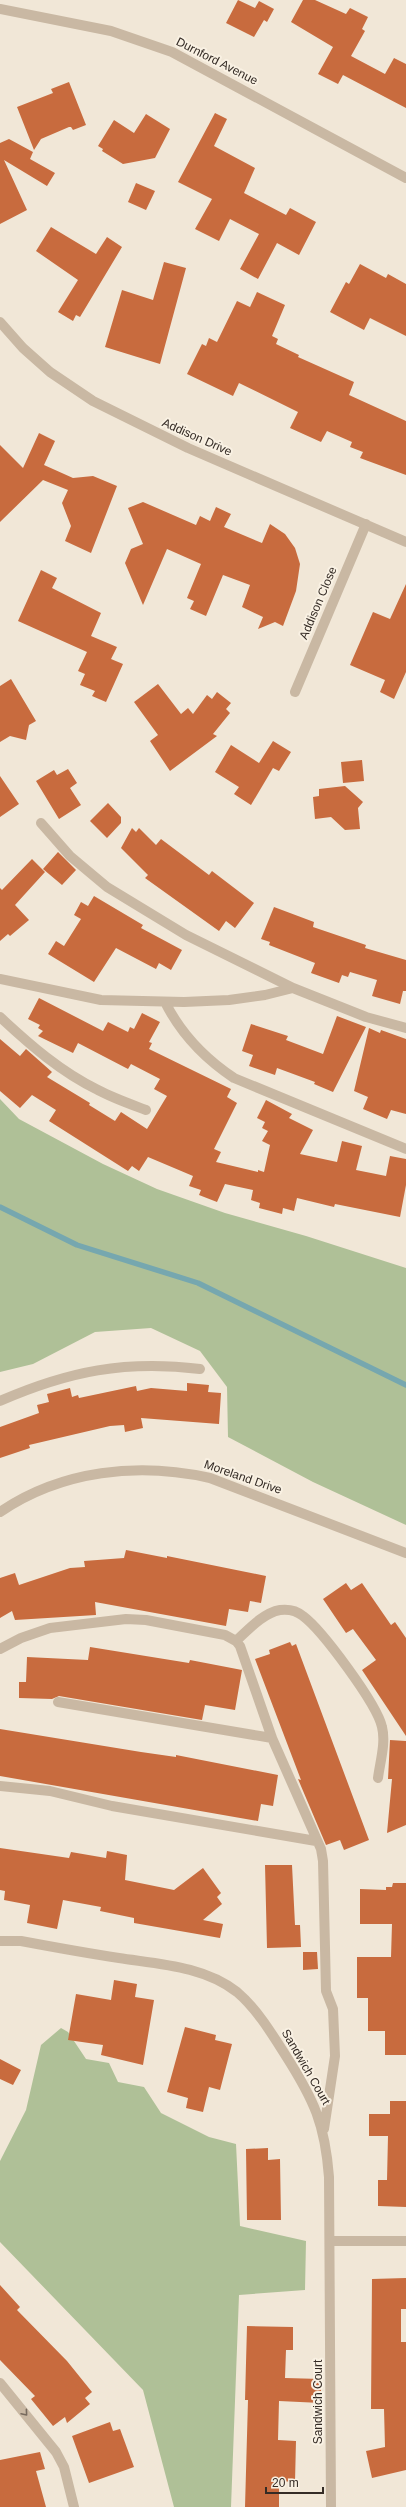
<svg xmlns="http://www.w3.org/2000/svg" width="406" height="2507" font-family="Arial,sans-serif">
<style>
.green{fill:#afc097}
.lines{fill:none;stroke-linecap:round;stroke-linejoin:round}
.stream{stroke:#76a7af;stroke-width:5.5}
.building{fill:#c86b3e}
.street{stroke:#c9b8a3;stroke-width:10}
.oneway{stroke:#776a5e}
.labels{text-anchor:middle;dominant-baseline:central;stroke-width:4;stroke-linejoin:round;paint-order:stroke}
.street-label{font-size:12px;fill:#342b25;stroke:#f9f1e3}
</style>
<rect width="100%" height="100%" fill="#f1e7d7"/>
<path class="green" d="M0 1099 19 1119 103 1164 157 1189 225 1213 306 1236 406 1268V1525L313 1482 228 1437 227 1387 200 1351 151 1328 95 1332 33 1364 0 1372Z
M61 2028 68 2032 86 2059 109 2063 118 2082 144 2087 161 2113 209 2137 236 2144 240 2226 306 2241 305 2290 239 2295 231 2507H174L143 2390 0 2242V2161L26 2110 41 2045Z"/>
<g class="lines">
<path class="stream" d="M0 1207 77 1245 198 1283 406 1385"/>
</g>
<path class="building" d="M238 0 255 8 259 1 274 9 267 22 264 20 254 37 226 23Z
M303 0H315L346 14 350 8 368 17 362 29 365 31 351 56 385 74 394 58 406 64V108L343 75 338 84 318 74 333 47 291 22Z
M69 82 86 125 73 130 71 127H69L41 139 34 150 17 107 53 93 51 89Z
M215 113 227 119 214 146 255 168 244 193 286 215 290 208 316 222 299 255 277 243 258 279 240 269 259 234 230 219 219 241 195 229 212 199 178 182Z
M146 114 170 129 155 158 123 164 102 151 103 149 98 146 114 120 134 133Z
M9 139 33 152 30 159 55 173 47 186 4 160 27 210 0 224V143Z
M136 183 155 191 146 210 128 202Z
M51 227 96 254 107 237 122 247 80 317 76 315 73 321 58 312 78 280 36 251Z
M164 262 186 268 160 364 105 347 122 290 153 300Z
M360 264 386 278 388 274 406 284V336L370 318 364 330 330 312 346 282 349 284Z
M257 292 285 305 272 336 278 339 276 344 299 355 298 357 354 382 349 395 406 421V475L360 458 363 452 350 447 352 442 327 431 321 442 290 428 298 412 239 383 233 396 187 374 202 344 206 346 209 338 217 342 237 301 250 307Z
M39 433 55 441 44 465 73 478 93 476 117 486 91 553 65 541 71 526 62 503 68 490 43 480 0 522V445L23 468Z
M143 502 196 525 200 516 210 521 216 507 231 514 224 527 262 543 270 524 285 534 295 548 300 564 296 591 283 626 275 622 258 629 263 617 242 607 250 585 223 575 206 616 190 609 194 601 187 598 201 564 167 549 143 605 125 563 131 549 143 544 128 508Z
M41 570 57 578 52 588 101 613 91 636 117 647 111 659 123 664 106 702 92 696 95 691 80 685 85 674 78 671 87 652 18 621Z
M406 584V672L394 699 380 692 385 680 350 665 373 612 390 619Z
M11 679 36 721 29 725 26 740 10 736 0 742V686Z
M158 684 181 714 188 708 193 714 207 695 212 699 217 692 231 703 226 709 230 713 213 734 217 736 170 771 150 741 158 735 134 702Z
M273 741 291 752 279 771 273 768 251 805 234 794 239 787 215 772 231 745 259 763Z
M362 760 364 781 343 783 341 762Z
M68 769 77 783 70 788 81 805 59 819 36 781 54 770 57 775Z
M0 776 19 804 0 817Z
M345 786 363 802 358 808 360 829 345 830 331 817 315 819 313 797 319 796V789Z
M108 803 121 817V823L107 838 90 821Z
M132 828 136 832 139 828 156 845 161 839 209 875 212 871 254 903 235 928 226 921 219 931 145 878 148 875 121 848Z
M58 852 76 870 62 885 43 869Z
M32 859 45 872 15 905 29 920 10 936 8 934 0 941V888L2 890Z
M94 896 143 925 141 928 182 950 171 970 159 963 156 969 116 948 94 982 48 954 56 941 64 946 81 919 74 915 81 902 88 906Z
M274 907 314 922 313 927 366 945 365 948 406 960V991H403L400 1004 372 996 377 980 350 972 348 977 342 975 339 983 311 973 315 963 269 945 270 942 261 939Z
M39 998 103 1031 108 1022 128 1032 130 1027 134 1029 142 1013 160 1022 149 1042 152 1043 149 1049 231 1089 227 1097 237 1103 214 1149 221 1152 216 1162 258 1172V1170L264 1172 270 1145 262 1141 268 1131 262 1128 265 1122 257 1118 266 1100 292 1114 289 1118 313 1130 300 1154 337 1162 342 1141 362 1146 356 1170 386 1176 390 1156 406 1159V1185L400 1217 335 1204 334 1207 297 1198 294 1211 283 1208 282 1214 259 1208 260 1203 251 1200 253 1190 225 1184 217 1202 199 1195 201 1190 189 1186 193 1176 148 1157 139 1171 132 1166 128 1171 49 1121 56 1110 32 1095 20 1108 0 1091V1039L20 1056 26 1049 52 1072 47 1077 90 1103 89 1105 115 1121 121 1112 147 1129 167 1096 154 1089 160 1079 131 1064 128 1069 78 1043 73 1053 38 1036 43 1031 38 1028 40 1025 28 1019Z
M337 1016 366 1027 333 1092 314 1084 315 1082 277 1068 275 1075 249 1066 253 1055 242 1051 251 1024 288 1036 286 1040 323 1054Z
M369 1028 380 1033 381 1030 406 1039V1114L391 1110 387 1119 363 1109 368 1097 354 1091Z
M187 1383 209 1385 208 1392 221 1393 219 1424 141 1418 143 1428 125 1432 124 1425 110 1426 29 1445 30 1448 0 1458V1427L39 1413 37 1405 49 1402 47 1394 70 1388 72 1397 78 1395 79 1398 136 1386 137 1391 151 1388 187 1391Z
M126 1550 167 1558V1556L266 1576 261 1603 250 1601 248 1612 229 1609 226 1626 95 1602 96 1615 15 1620 12 1611 0 1618V1578L15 1573 19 1585 70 1568 85 1567 84 1561 124 1558Z
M346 1583 351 1590 362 1583 391 1625 395 1622 406 1638V1736L362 1670 376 1660 353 1629 346 1633 323 1599Z
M290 1642 292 1646 296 1644 369 1840 344 1850 340 1840 326 1845 298 1779 301 1780 255 1659 270 1654 269 1650Z
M90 1647 189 1663 190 1660 242 1670 235 1710 205 1705 202 1720 59 1696 52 1699 19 1698V1682H26L27 1657 88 1660Z
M0 1729 141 1752 176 1757V1755L278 1775 273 1806 261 1804 258 1821 0 1776Z
M390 1740 406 1741V1825L387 1833 392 1779H388Z
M0 1848 69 1858 71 1852 106 1858 107 1851 127 1855 125 1880 174 1890 203 1868 221 1893 217 1897 222 1904 203 1920 223 1924 220 1938 134 1923V1918L100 1911 101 1907 63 1900 57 1929 27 1923 30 1905 4 1900 5 1891 0 1890Z
M265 1865H292L295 1925H300L301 1947 267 1948Z
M393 1883H406V2055H385V2031H368V1998H357V1957H391L392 1924H360V1889L386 1890V1887H392Z
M303 1952H317L318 1969 303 1970Z
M114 1980 137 1984 135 1997 154 2000 143 2065 101 2055 103 2045 68 2040 76 1994 111 2000Z
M185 2027 216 2035 215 2040 232 2044 220 2090 209 2087 203 2112 186 2108 188 2098 167 2092Z
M0 2059 21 2070 13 2085 0 2079Z
M390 2101H406V2207L378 2206V2180H387L388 2136H369V2114H390Z
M268 2148V2160L280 2159 281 2220H247L246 2149Z
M406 2278V2309H401V2342H406V2470L372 2478 366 2451 385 2447 384 2409H371L372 2279Z
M0 2285 20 2307 17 2310 67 2361 92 2392 85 2398 90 2404 67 2423 65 2417 53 2426 31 2399 35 2396 0 2360Z
M247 2326 293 2327V2350H286L285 2378 321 2379V2403L279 2401 278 2440 296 2441 295 2482 279 2481V2507H245L248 2400H245Z
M110 2422 113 2431 120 2429 134 2467 89 2483 72 2436Z
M40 2452 45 2469 36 2471 46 2507H0V2460Z"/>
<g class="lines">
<path class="street" d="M0 9 111 31 172 52 406 178
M0 322 23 348 50 372 93 401 188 448 406 542
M295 692 366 524
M41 823 70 856 107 887 186 935 293 988
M0 979 101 1000 184 1002 229 1000 265 995 293 988 366 1017 406 1028
M165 1002C181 1034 204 1058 234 1078L406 1149
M0 1017C30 1045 61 1072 98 1090 113 1098 130 1104 146 1110
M0 1401C69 1371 125 1360 200 1369
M0 1512C62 1470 138 1462 210 1478L406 1553
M236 1641C248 1630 263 1613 280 1610 288 1609 297 1611 303 1616 322 1630 377 1704 382 1727 386 1743 380 1762 378 1778
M0 1649 21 1638 50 1628 126 1619 146 1620 225 1635 236 1641 240 1646 272 1738 321 1849 323 1861 326 1991 333 2009 335 2056 324 2129
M58 1702 272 1738
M0 1786 50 1791 112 1806 316 1841
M0 1941H21C53 1947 86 1953 119 1958 158 1964 204 1966 237 1992 257 2009 272 2034 286 2056 314 2100 325 2124 329 2177L331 2507
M331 2241H406
M0 2383 56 2452 64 2467 74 2507"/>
</g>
<defs><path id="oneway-chevron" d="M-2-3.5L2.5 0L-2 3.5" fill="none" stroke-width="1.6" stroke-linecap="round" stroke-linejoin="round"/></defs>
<use class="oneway" href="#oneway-chevron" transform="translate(25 2413) rotate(50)"/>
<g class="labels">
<g class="street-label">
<text transform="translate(217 61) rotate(27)">Durnford Avenue</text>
<text transform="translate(197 437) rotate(24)">Addison Drive</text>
<text transform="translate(318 603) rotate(-67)">Addison Close</text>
<text transform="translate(243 1477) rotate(19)">Moreland Drive</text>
<text transform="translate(306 2067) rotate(60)">Sandwich Court</text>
<text transform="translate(318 2402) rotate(-90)">Sandwich Court</text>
</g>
</g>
<path d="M266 2487v6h57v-6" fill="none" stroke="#342b25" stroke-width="2"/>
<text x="272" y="2487" font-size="12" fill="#342b25" stroke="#f9f1e3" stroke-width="3" paint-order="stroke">20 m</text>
</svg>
